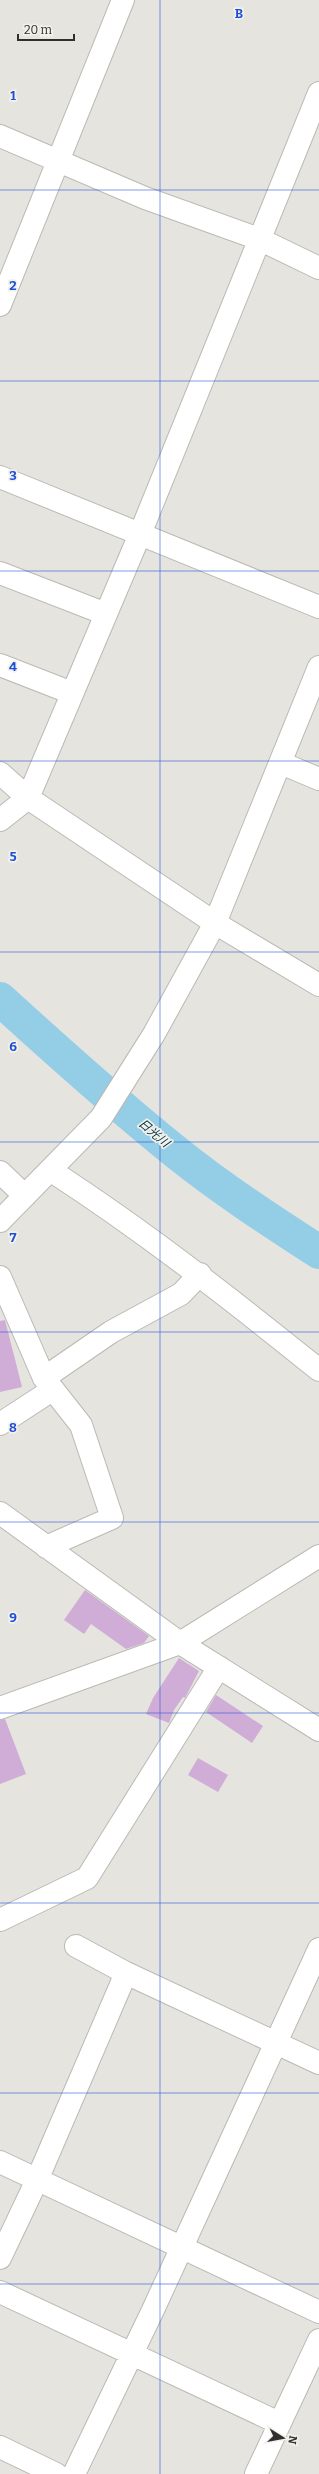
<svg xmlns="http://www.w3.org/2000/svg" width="319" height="2474" font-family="Bitter,'Noto Sans JP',serif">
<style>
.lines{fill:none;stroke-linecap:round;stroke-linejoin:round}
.river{stroke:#94cde6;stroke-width:34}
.building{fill:#d0add6}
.minor-casing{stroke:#bbb9b4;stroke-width:24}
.minor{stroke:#fff;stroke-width:22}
.grid{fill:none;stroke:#1d4ed8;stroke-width:1;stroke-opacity:0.55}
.labels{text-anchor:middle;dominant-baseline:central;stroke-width:3.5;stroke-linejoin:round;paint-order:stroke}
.water-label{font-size:12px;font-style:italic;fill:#003345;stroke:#f3f1ec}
.grid-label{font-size:13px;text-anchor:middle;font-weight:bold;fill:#1d4ed8;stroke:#f3f1ec;stroke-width:3.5;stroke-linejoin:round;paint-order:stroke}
</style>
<rect width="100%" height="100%" fill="#e5e4df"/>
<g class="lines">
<path class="river" d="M0 999C58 1052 116 1104 177 1153 222 1189 271 1221 319 1252"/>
</g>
<path class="building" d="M5 1320 22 1387 0 1392V1321Z
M85 1590 149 1636 144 1643 126 1649 91 1624 84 1634 64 1620Z
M179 1658 199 1671 185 1698 183 1697 174 1710 169 1723 146 1714 153 1698Z
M216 1695 263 1726 252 1743 206 1712Z
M5 1719 26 1774 0 1784V1720Z
M198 1758 228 1775 218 1792 188 1775Z"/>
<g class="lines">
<g class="minor-casing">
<path id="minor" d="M0 136 145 198 259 239 319 268
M0 305 123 0
M0 477 319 607
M0 573 106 614
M0 665 72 693
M281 763 319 779
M0 773 28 798 215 923 319 985
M0 820 28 798 140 534 319 93
M50 1170C144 1231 231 1299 319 1370
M0 1172 25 1196
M0 1221 101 1118 154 1034 215 923 319 667
M0 1277 44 1378 81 1425 112 1518 46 1547
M44 1378 111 1332 181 1294 200 1274
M0 1424 52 1390
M0 1513 180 1643 319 1730
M0 1708 180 1643 319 1556
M0 1920 87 1878 219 1667
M76 1946 126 1973 319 2063
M0 2162 319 2312
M0 2258 37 2180 126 1973
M0 2292 279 2423
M0 2447 56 2474
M74 2474 153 2310 319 1949
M256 2474 319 2340"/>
</g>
<use href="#minor" class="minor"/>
</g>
<path class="grid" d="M160 0V2474M0 190H319M0 381H319M0 571H319M0 761H319M0 952H319M0 1142H319M0 1332H319M0 1522H319M0 1713H319M0 1903H319M0 2093H319M0 2284H319"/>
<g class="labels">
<g class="water-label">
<text transform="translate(154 1133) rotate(40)">日光川</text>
</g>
</g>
<g class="grid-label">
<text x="239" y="18">B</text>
<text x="13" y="100">1</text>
<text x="13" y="290">2</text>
<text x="13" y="480">3</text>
<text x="13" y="671">4</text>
<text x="13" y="861">5</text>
<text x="13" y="1051">6</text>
<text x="13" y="1242">7</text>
<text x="13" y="1432">8</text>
<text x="13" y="1622">9</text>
</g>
<g transform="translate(283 2438) rotate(101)" stroke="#f3f1ec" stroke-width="3" paint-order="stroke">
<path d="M0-3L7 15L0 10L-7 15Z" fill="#302f2d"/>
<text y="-6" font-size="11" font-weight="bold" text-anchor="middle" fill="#302f2d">N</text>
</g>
<path d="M18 34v6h56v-6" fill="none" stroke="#302f2d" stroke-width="2"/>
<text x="24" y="34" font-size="12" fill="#302f2d" stroke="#f3f1ec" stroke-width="3" paint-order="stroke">20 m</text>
</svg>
